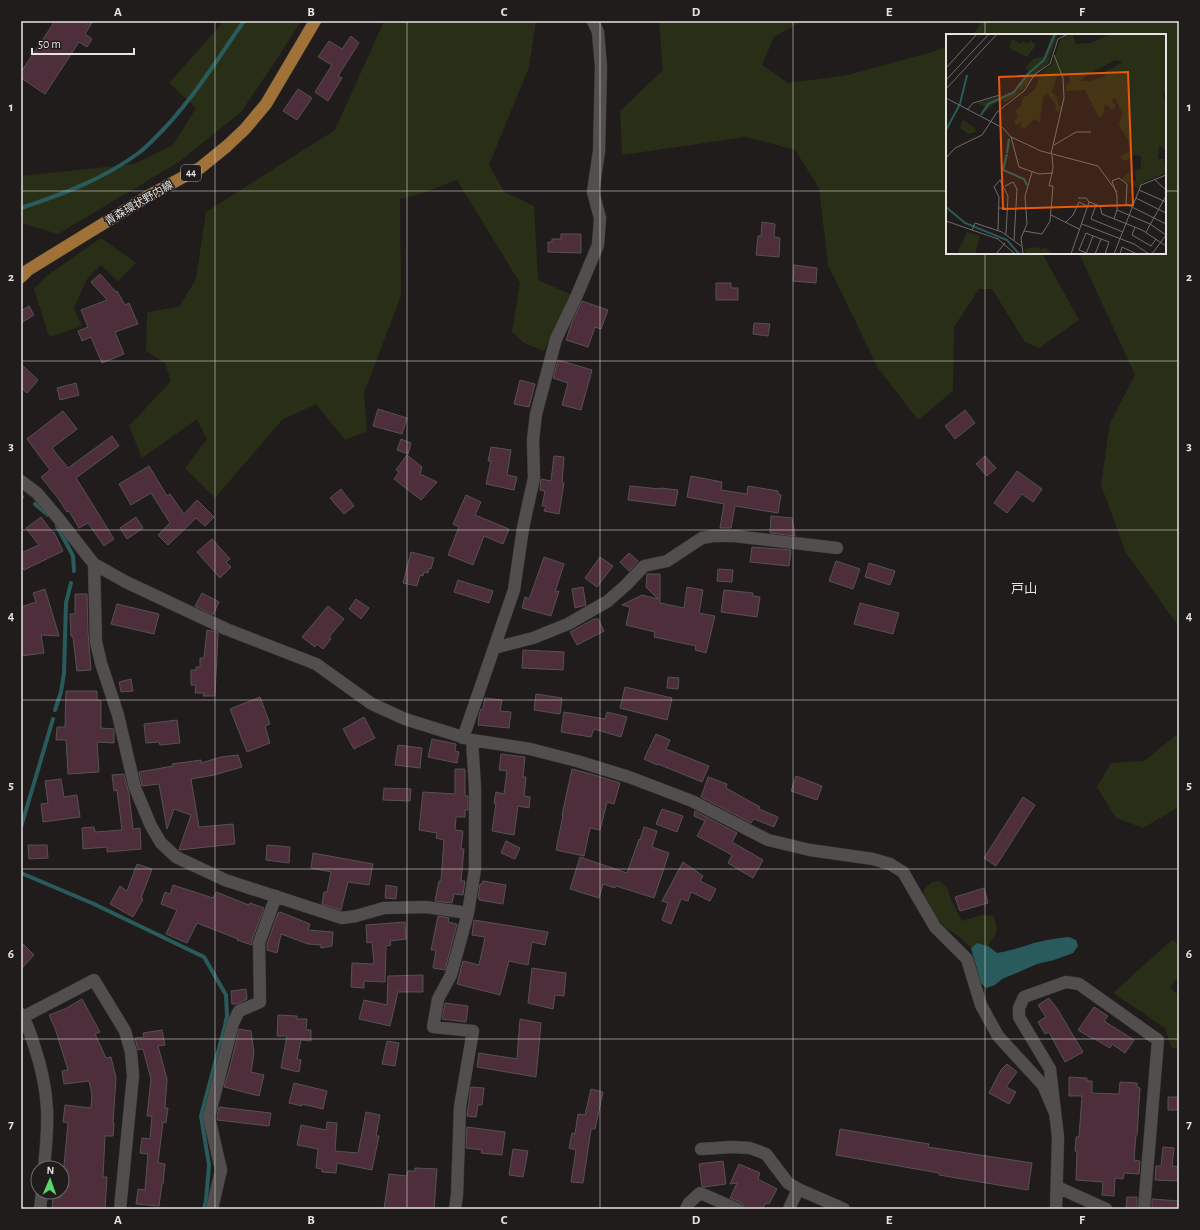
<svg xmlns="http://www.w3.org/2000/svg" width="1200" height="1230" font-family="'Alegreya Sans','Noto Sans JP',sans-serif">
<style>
.green{fill:#292f16}
.water{fill:#295b5d}
.lines{fill:none;stroke-linecap:round;stroke-linejoin:round}
.stream{stroke:#295b5d;stroke-width:4}
.building{fill:#4f2e3b;stroke:#555253}
.minor-casing{stroke:#3a3837;stroke-width:13}
.major-casing{stroke:#3a3837;stroke-width:13}
.minor{stroke:#514e4d;stroke-width:12}
.major{stroke:#a07237;stroke-width:12}
.grid{fill:none;stroke:#e6e4e3;stroke-width:1;stroke-opacity:0.55}
.labels{text-anchor:middle;dominant-baseline:central;stroke-width:3;stroke-linejoin:round;paint-order:stroke}
.shield{fill:#1f1c1b;stroke:#aaa8a7;stroke-width:1}
.shield-label{font-size:10px;font-weight:bold;fill:#e6e4e3}
.street-label{font-size:11px;fill:#e6e4e3;stroke:#1f1c1b}
.quarter-label{font-size:13px;fill:#e6e4e3;stroke:#1f1c1b}
.inset-river{fill:none;stroke:#295b5d;stroke-width:2}
.inset-road{fill:none;stroke:#6f6c6b;stroke-width:1}
.view{fill:#e8590c;fill-opacity:0.15;stroke:#e8590c;stroke-width:2}
.inset-edge{fill:none;stroke:#e6e4e3;stroke-width:2}
.neatline{fill:none;stroke:#e6e4e3;stroke-width:1.5}
.grid-label{font-size:13px;text-anchor:middle;font-weight:bold;fill:#e6e4e3}
</style>
<rect width="100%" height="100%" fill="#1f1c1b"/>
<path class="green" d="M224 21H301L277 59 241 112 179 162 58 234 21 223V176L134 164 173 145 196 108 169 83Z
M384 21H536L529 67 489 165 504 192 534 206 538 280 570 294 544 351 524 343 512 332 520 283 457 180 423 193 400 199 401 296 364 393 367 431 345 440 316 404 282 420 215 498 185 468 207 439 197 419 142 458 129 426 171 381 165 363 146 351 147 312 179 307 196 279 206 212 335 130Z
M659 21H802L774 37 762 65 788 83 848 75 932 52 947 46V253H1042L1079 320 1039 348 1025 342 992 289H979L954 327 953 391 918 420 878 368 828 265 819 188 795 150 746 137 622 155 620 111 663 70Z
M982 21H1179V627L1126 553 1101 485 1110 423 1135 375 1079 253H1165V35H973Z
M101 238 136 263 118 281 101 265 87 279 74 308 82 326 49 337 34 289 48 275Z
M1179 733V807L1143 828 1116 818 1097 787 1111 763 1144 761Z
M940 881 948 889 951 900 962 921 981 915 993 916C1000 931 996 933 988 946L977 943 971 948 961 938 946 928 933 914 924 898V889L933 882Z
M1172 940 1179 944V975L1170 988 1179 995V1050L1171 1047 1165 1028 1113 993Z"/>
<path class="water" d="M1069 937 1076 940 1078 946 1073 953 1054 960 1037 964 1014 974 1002 979 995 985 986 988 981 983 971 948 977 943 988 946 997 953C1010 951 1021 947 1034 943 1046 940 1057 938 1069 937Z"/>
<g class="lines">
<path class="stream" d="M21 208C63 194 104 179 140 152 145 148 150 143 155 138 190 104 216 61 244 21
M21 496 22 497
M35 504 48 515
M57 526 73 556 74 571
M55 710 61 692 64 673 66 603 71 583
M21 827 53 719
M21 873 94 904 204 957 226 995 227 1016 225 1026 201 1116 209 1165 206 1201 204 1209"/>
</g>
<path class="building" d="M55 21H93L85 34 92 39 87 47 79 42 45 94 21 78V72Z
M351 36 359 43 338 76 342 78 328 101 315 92 332 65 318 57 329 41 342 49Z
M298 89 312 98 297 120 283 111Z
M762 222 775 224 774 237 780 238 779 257 756 255 758 236H761Z
M561 234H581V253L548 252V242H552V239H561Z
M794 265 817 268 816 283 793 281Z
M100 274 116 292 117 291 125 305 129 303 138 324 115 332 124 354 102 363 91 337 82 341 78 331 88 327 81 310 107 300 91 282Z
M716 283H731V288H738V300H716Z
M582 301 608 310 601 329 595 327 588 347 566 340 572 322Z
M29 306 34 315 21 323V311Z
M754 323 770 324 768 336 753 334Z
M558 360 592 370 581 410 562 405 568 383 553 378Z
M21 364 38 380 27 393 21 388Z
M520 380 535 384 529 407 514 404Z
M76 383 79 395 60 400 57 388Z
M378 409 407 418 402 434 373 426Z
M965 410 975 423 955 439 945 426Z
M63 411 77 429 52 448 68 468 112 436 119 446 76 478 93 505 114 539 104 546 88 523 79 528 69 511 67 512 58 498 41 477 50 470 27 439Z
M401 439 411 443 408 454 397 450Z
M491 447 511 450 507 475 517 477 514 490 486 484 491 461H488Z
M407 455 422 467 420 474 437 482 421 500 394 479 399 472 396 470Z
M554 456 564 457 562 483H564L559 514 544 511 546 506H542L545 491 540 490 541 479 551 481Z
M985 456 996 468 987 476 976 464Z
M149 466 167 496 170 494 184 514 197 500 214 517 205 526 196 518 168 545 158 535 170 523 151 493 131 505 119 484Z
M1017 471 1042 489 1033 502 1022 494 1007 513 994 503Z
M691 476 722 482 721 490 747 494 748 486 778 491V494L781 495 778 513 735 506 731 528H720L724 504 687 497Z
M630 486 660 489V488L678 490 675 506 628 500Z
M341 489 354 506 344 514 330 498Z
M466 495 481 502 475 515 509 529 503 544 484 536 473 565 448 555 459 527 453 524Z
M771 516 792 518 795 536 770 533Z
M41 517 53 533 54 532 63 551 24 570 21 564V553L39 545 26 528Z
M136 517 143 528 127 539 120 528Z
M212 539 230 559 226 562 231 567 220 578 197 552Z
M752 547 791 550 789 566 750 562Z
M411 552 434 558 431 569 429 568 428 573 424 572 423 576 420 575 417 586 403 583Z
M629 553 638 561 629 571 620 562Z
M544 557 564 564 555 592 559 591 551 616 522 608 525 597 529 599 531 594Z
M600 557 613 566 597 587 585 578Z
M836 561 860 569 853 589 829 581Z
M869 563 895 571 890 585 865 577Z
M718 569 733 570 732 582 717 581Z
M647 574H660V603L684 608 687 587 703 590 699 613 715 616 706 653 695 650 696 646 654 637 655 632 626 625 630 607 622 605 642 595 658 599 646 587Z
M458 580 493 591 489 603 454 592Z
M583 587 586 605 575 608 572 589Z
M45 589 59 636 41 635 44 653 21 656V607L36 602 33 593Z
M724 590 753 593V596L760 597 757 617 721 612Z
M202 593 219 602 213 615 195 606Z
M75 594H87L88 632 91 670 77 671 73 637 71 636 70 614H75Z
M356 599 369 608 361 619 349 609Z
M860 603 899 613 893 634 854 624Z
M117 604 159 614 154 634 111 624Z
M328 606 344 619 329 637 331 639 323 649 317 644 315 647 302 637Z
M594 619H598L604 631 577 645 570 632Z
M207 630 212 631 218 633 215 696H203L204 693H195L196 685H191V670H196V667H200V658H204Z
M523 650 564 652 563 670 522 668Z
M668 677 679 678 678 689 667 688Z
M131 679 133 691 121 692 119 682Z
M625 687 672 698 667 720 620 708Z
M66 691H97V700L101 701V728L114 729V743L97 742 99 772 68 774 66 740H56L57 727H65Z
M536 694 562 698 560 714 534 710Z
M260 697 270 724 265 726 270 743 247 752 230 709Z
M485 698 502 700 500 711 511 712 509 728 478 725 479 715 481 709H483Z
M564 712 605 719 607 712 627 717 621 737 594 729 591 737 561 732Z
M364 717 375 738 354 749 343 729Z
M177 720 180 743 160 745 159 742 146 743 144 724Z
M656 734 670 740 666 749 709 766 702 782 658 764 657 765 644 759Z
M432 739 456 744 455 751 459 752 457 763 428 757Z
M398 745 422 748 420 768 395 765Z
M501 754 525 757 523 777H526L524 796 530 797 529 808 518 806 514 835 492 831 496 803H494L496 792 504 794 507 771 499 770Z
M238 755 242 767 214 775 191 779 199 827 233 824 235 844 179 850 191 815 174 809 167 829 159 784 142 786 139 772 173 766 172 764 201 760V763L221 757Z
M455 769H465V796H468V810H465V817H456L455 830 463 831 461 849H464L461 881H465L463 895 454 894 452 903 435 901 439 881H441L444 840 436 838 437 833 419 830 423 792 455 794Z
M572 769 591 774 620 783 614 804 607 802 600 830 590 828 584 856 556 850 563 815H562Z
M124 774 129 794 133 829 140 828 141 849 107 852V847L83 849 82 828 94 827 95 832 122 830 117 790 114 791 112 775Z
M796 776 822 786 817 800 791 791Z
M708 777 727 784 726 788 760 807 759 809 778 817 774 827 754 819 751 823 701 797Z
M61 779 64 797 77 795 80 817 43 822 41 804 48 803 45 781Z
M384 788 411 789 410 801 383 800Z
M1023 797 1035 805 996 866 984 858Z
M662 809 683 816 677 832 656 824Z
M695 811 737 833 732 842 763 860 753 878 728 863 732 855 697 836 705 821 694 816Z
M644 827 657 831 652 847 669 853 654 898 616 886 615 888 603 884 599 898 570 889 580 857 627 873 639 839 640 840Z
M506 841 520 848 515 859 501 853Z
M28 845H47L48 858 29 859Z
M267 845 290 847 289 863 266 860Z
M313 853 373 864 369 885 348 882 341 910 322 904 324 892H327L331 872 311 868Z
M683 862 703 876 700 881 716 889 710 901 691 892 688 901 681 899 671 924 662 920 668 903 662 901Z
M137 864 152 869 141 898 143 899 133 917 110 904 120 886 127 891Z
M483 881 506 885 503 904 479 900 480 898H478L480 884H482Z
M173 885 213 898 216 892 249 905 250 903 264 908 252 940V945L237 940 238 939 197 923 187 943 166 934 177 910 161 904 165 892 170 894Z
M386 885 397 887 396 899 385 898Z
M984 888 988 903 960 911 955 897Z
M280 912 310 924 308 930 333 932 332 946 321 948V945L308 944 281 934 277 953 267 950V944L278 913Z
M438 916 449 918 448 922 457 924 445 970 433 968 436 950H431Z
M474 920 548 932 545 945 532 942 528 965 509 961 500 995 457 984 463 961 479 965 485 937 472 935Z
M405 922 406 939 390 941 391 945 386 946 385 982 364 981V988L351 987 352 963 374 964 372 942 367 943 366 925Z
M21 942 34 955 21 969Z
M532 968 566 973 564 996 555 995 553 1009 528 1003Z
M423 975V992H398L390 1026 359 1019 364 1000 387 1005 388 976Z
M246 989 247 999 237 1004H232L231 991Z
M1049 998 1058 1010 1083 1052 1065 1062 1049 1032 1045 1034 1038 1022 1046 1017 1038 1005Z
M82 999 100 1032 95 1034 106 1058 111 1057 116 1078 113 1123H114L113 1136H105L103 1177H107L105 1209H52L53 1197 61 1198 68 1123 63 1122 65 1105 91 1108 92 1094 89 1081 64 1084 62 1071 68 1070 55 1028 49 1015 65 1009Z
M445 1003 468 1006 466 1022 442 1019Z
M1094 1007 1108 1016 1104 1021 1134 1040 1125 1053 1112 1044 1110 1048 1093 1038V1039L1078 1030Z
M278 1015 297 1016V1019H307L306 1030H311V1041L301 1040 297 1059 301 1060 299 1072 281 1068 287 1036H277Z
M520 1019 541 1023 536 1077 477 1067 479 1053 517 1059Z
M239 1029 251 1031 254 1053 251 1072 264 1075 259 1096 224 1087 230 1067Z
M162 1030 165 1045 158 1046 167 1079 165 1108H168L166 1123 163 1122 158 1163 165 1164 163 1184H162L159 1206 136 1204 138 1189 145 1190 148 1154 140 1153 142 1138 150 1139 152 1116H147L151 1079 143 1049 138 1050 135 1038 144 1037 143 1033Z
M387 1041 399 1043 395 1066 382 1064Z
M1007 1064 1017 1072 1006 1087 1016 1092 1009 1104 989 1093 1001 1070Z
M1069 1077 1087 1078V1081H1092V1093L1119 1094 1120 1082 1137 1083V1087L1140 1088 1137 1135H1136L1134 1160 1140 1161 1139 1174 1124 1173 1123 1179 1115 1178 1114 1196 1102 1195 1103 1182 1076 1180 1077 1151H1075L1076 1137H1079L1082 1096H1069Z
M294 1083 327 1091 323 1109 302 1104V1106L289 1103Z
M471 1087 484 1088 482 1105H478L476 1117 467 1116Z
M591 1089 603 1092 595 1129H591L583 1183 571 1182 576 1150 569 1148 572 1133 575 1134 578 1114 585 1115Z
M1168 1097H1179V1110H1168Z
M219 1107 271 1113 269 1126 217 1120V1117Z
M366 1112 380 1115 376 1136H379L372 1170 337 1163 336 1173 322 1172V1169L316 1168 318 1149 297 1145 301 1125 326 1130 327 1122 337 1123 335 1151 358 1153Z
M467 1127 505 1132 502 1155 481 1153 482 1150 466 1148Z
M840 1129 929 1144 928 1147 1032 1163 1028 1190 939 1175V1173L836 1155Z
M1163 1147 1174 1148 1172 1166 1179 1167V1181L1155 1180 1156 1166H1161Z
M513 1149 528 1151 523 1177 509 1175Z
M723 1161 726 1184 704 1187 702 1186 699 1164Z
M739 1164 760 1173 758 1179 777 1189 769 1204 766 1203 762 1209H744L743 1205 740 1202 730 1198 737 1183 730 1184Z
M415 1168 437 1169 434 1209H384L389 1174 407 1176 408 1171H415Z
M1127 1197H1137V1209L1126 1207Z
M1152 1199 1179 1201 1178 1209H1152Z"/>
<g class="lines">
<g class="minor-casing">
<path id="minor" d="M21 481 37 493 58 518 94 564 126 582 226 629 316 664 372 704 405 719 472 740 530 749 577 761 629 777 692 801 768 840 810 850 873 859 890 864 903 872 935 927 967 959 981 1005 998 1036 1043 1085 1055 1113
M94 564 96 642 101 663 118 715 135 788 151 826 161 843 176 857 225 880 342 918 356 916 384 908 426 907 468 913
M494 648 533 638 568 624 608 601 626 585 644 566 667 561 702 538 713 536H734L837 548
M463 738 514 590 523 528 534 478 533 440 536 414 556 339 577 295 598 245 600 218 593 192 599 151 601 67 598 32 593 21
M21 1014C27 1023 31 1035 34 1045 41 1066 46 1087 47 1109 48 1129 46 1148 44 1168
M23 1017 94 980 125 1031 131 1052 133 1076 120 1209
M701 1149 732 1147 750 1148 766 1154 788 1183 798 1189
M1057 1187 1106 1209
M40 1209 42 1192
M212 1209 221 1170 209 1117 233 1023 239 1011 260 1002 259 943 276 896
M455 1209 457 1195 460 1107 473 1031 433 1027 438 999 451 975 468 913 475 869V788L472 740
M686 1209 689 1203 700 1193 737 1209
M789 1209 798 1189 844 1209
M1056 1209 1058 1137 1050 1069 1019 1017V1008L1024 997 1066 982 1079 984 1158 1040 1144 1209"/>
</g>
<g class="major-casing">
<path id="major" d="M21 277 28 270 75 241 150 195 200 168 227 146 245 129 266 104 315 21"/>
</g>
<use href="#minor" class="minor"/>
<use href="#major" class="major"/>
</g>
<path class="grid" d="M215 21V1209M407 21V1209M600 21V1209M793 21V1209M985 21V35M21 191H947M1165 191H1179M985 253V1209M21 361H1179M21 530H1179M21 700H1179M21 869H1179M21 1039H1179"/>
<g class="labels">
<rect class="shield" x="181" y="165" width="20" height="16" rx="3"/>
<g class="shield-label">
<text x="191" y="173">44</text>
</g>
<g class="street-label">
<text transform="translate(139 203) rotate(-30)">青森環状野内線</text>
</g>
<g class="quarter-label">
<text x="1024" y="589">戸山</text>
</g>
</g>
<g transform="translate(946 34)">
<rect width="220" height="220" fill="#1f1c1b"/>
<path d="M106 0H112L102 29 73 59 60 68 55 66 48 70 39 78 37 77 39 73 31 69 72 58 74 54 71 51 82 37 79 34 88 25 98 22ZM166 0H220V57L217 60 220 70V116L213 111 212 125H218L220 139 198 148 192 154 176 145 182 139 185 141 183 145 190 147 189 137 195 134V122L189 121 179 127 174 123 184 116 182 106 173 91 176 79 169 64 166 66 170 73 166 76 159 70 157 81 153 84 139 56 120 57V52L124 48 123 40 111 42 106 58 111 63 112 71 115 72 113 78 109 76 110 71 102 60 97 63 94 88 88 85 78 95 74 92 76 87 70 91 68 88 72 83 70 76 75 72 76 65 89 55 95 38 106 31 114 7 118 3 127 1 130 10 144 9ZM170 26 177 28 160 37 158 43 144 47H135L141 41ZM66 5 75 10 77 8 83 9 84 6 90 11 81 23 63 14ZM17 86 29 94 30 98 22 100 14 94ZM21 198 34 202 29 220H11ZM92 213 95 216 99 213 105 220H80L78 215Z" fill="#292f16" fill-rule="evenodd"/>
<path class="inset-river" d="M35 81 42 70 68 58 83 39 98 26 109 0M0 96 14 70 21 41M61 119 63 105M61 120 57 136 78 145 81 151M0 173 19 189 61 206 73 220"/>
<path class="inset-road" d="M0 34 31 0M0 46 43 0M0 55 51 0M0 64 57 94 65 103 95 117 152 132 171 158M21 76 27 69 54 61M65 103 73 133 93 140 107 139M108 111 130 98H145M105 120 118 64 117 44 108 21M0 124 9 114 36 101 51 78 78 57 89 40 104 30 112 5 122 0M208 145 220 156M59 152 67 148 71 155 68 206M193 156 220 168M132 164H140L143 168M190 164 220 179M150 171 145 185 177 198M53 174 70 175M171 176 204 190 220 201M105 181 133 195M168 185 171 176V161L166 147 173 144 181 150 180 170 220 190M0 187 52 205 69 220M119 189 127 181 133 168 141 172M136 190 188 210 203 220M189 193 186 201 205 212 210 205M26 196 29 189 56 198 75 212M52 196 53 163 48 153 54 146 62 162 60 200M78 197 96 200 104 187 107 152H103L107 134 106 121M200 198 220 162M141 219 133 216 140 199 147 202M50 220 59 209M77 220 75 204 81 190 79 162 86 138M125 220 143 168 154 172 156 180 196 196 220 212M140 220 147 202 163 208 159 220M149 220 155 205M168 220 195 151 220 141M174 220 176 213 191 220M206 220 220 201"/>
<path class="view" d="M182 38 187 171 57 175 53 43Z"/>
<rect width="220" height="220" class="inset-edge"/>
</g>
<rect width="1200" height="1230" fill="none" stroke="#1f1c1b" stroke-width="44"/>
<g transform="translate(50 1180) rotate(2)"><circle r="19" fill="#1f1c1b" stroke="#6f6c6b"/>
<path d="M0-3L7 15L0 10L-7 15Z" fill="#5ad56e"/>
<text y="-6" font-size="11" font-weight="bold" text-anchor="middle" fill="#e6e4e3">N</text>
</g>
<path d="M32 48v6h102v-6" fill="none" stroke="#e6e4e3" stroke-width="2"/>
<text x="38" y="48" font-size="12" fill="#e6e4e3" stroke="#1f1c1b" stroke-width="3" paint-order="stroke">50 m</text>
<rect x="22" y="22" width="1156" height="1186" class="neatline"/>
<g class="grid-label">
<text x="118" y="16">A</text>
<text x="311" y="16">B</text>
<text x="504" y="16">C</text>
<text x="696" y="16">D</text>
<text x="889" y="16">E</text>
<text x="1082" y="16">F</text>
<text x="11" y="111">1</text>
<text x="1189" y="111">1</text>
<text x="11" y="281">2</text>
<text x="1189" y="281">2</text>
<text x="11" y="450">3</text>
<text x="1189" y="450">3</text>
<text x="11" y="620">4</text>
<text x="1189" y="620">4</text>
<text x="11" y="789">5</text>
<text x="1189" y="789">5</text>
<text x="11" y="958">6</text>
<text x="1189" y="958">6</text>
<text x="11" y="1128">7</text>
<text x="1189" y="1128">7</text>
<text x="118" y="1224">A</text>
<text x="311" y="1224">B</text>
<text x="504" y="1224">C</text>
<text x="696" y="1224">D</text>
<text x="889" y="1224">E</text>
<text x="1082" y="1224">F</text>
</g>
</svg>
